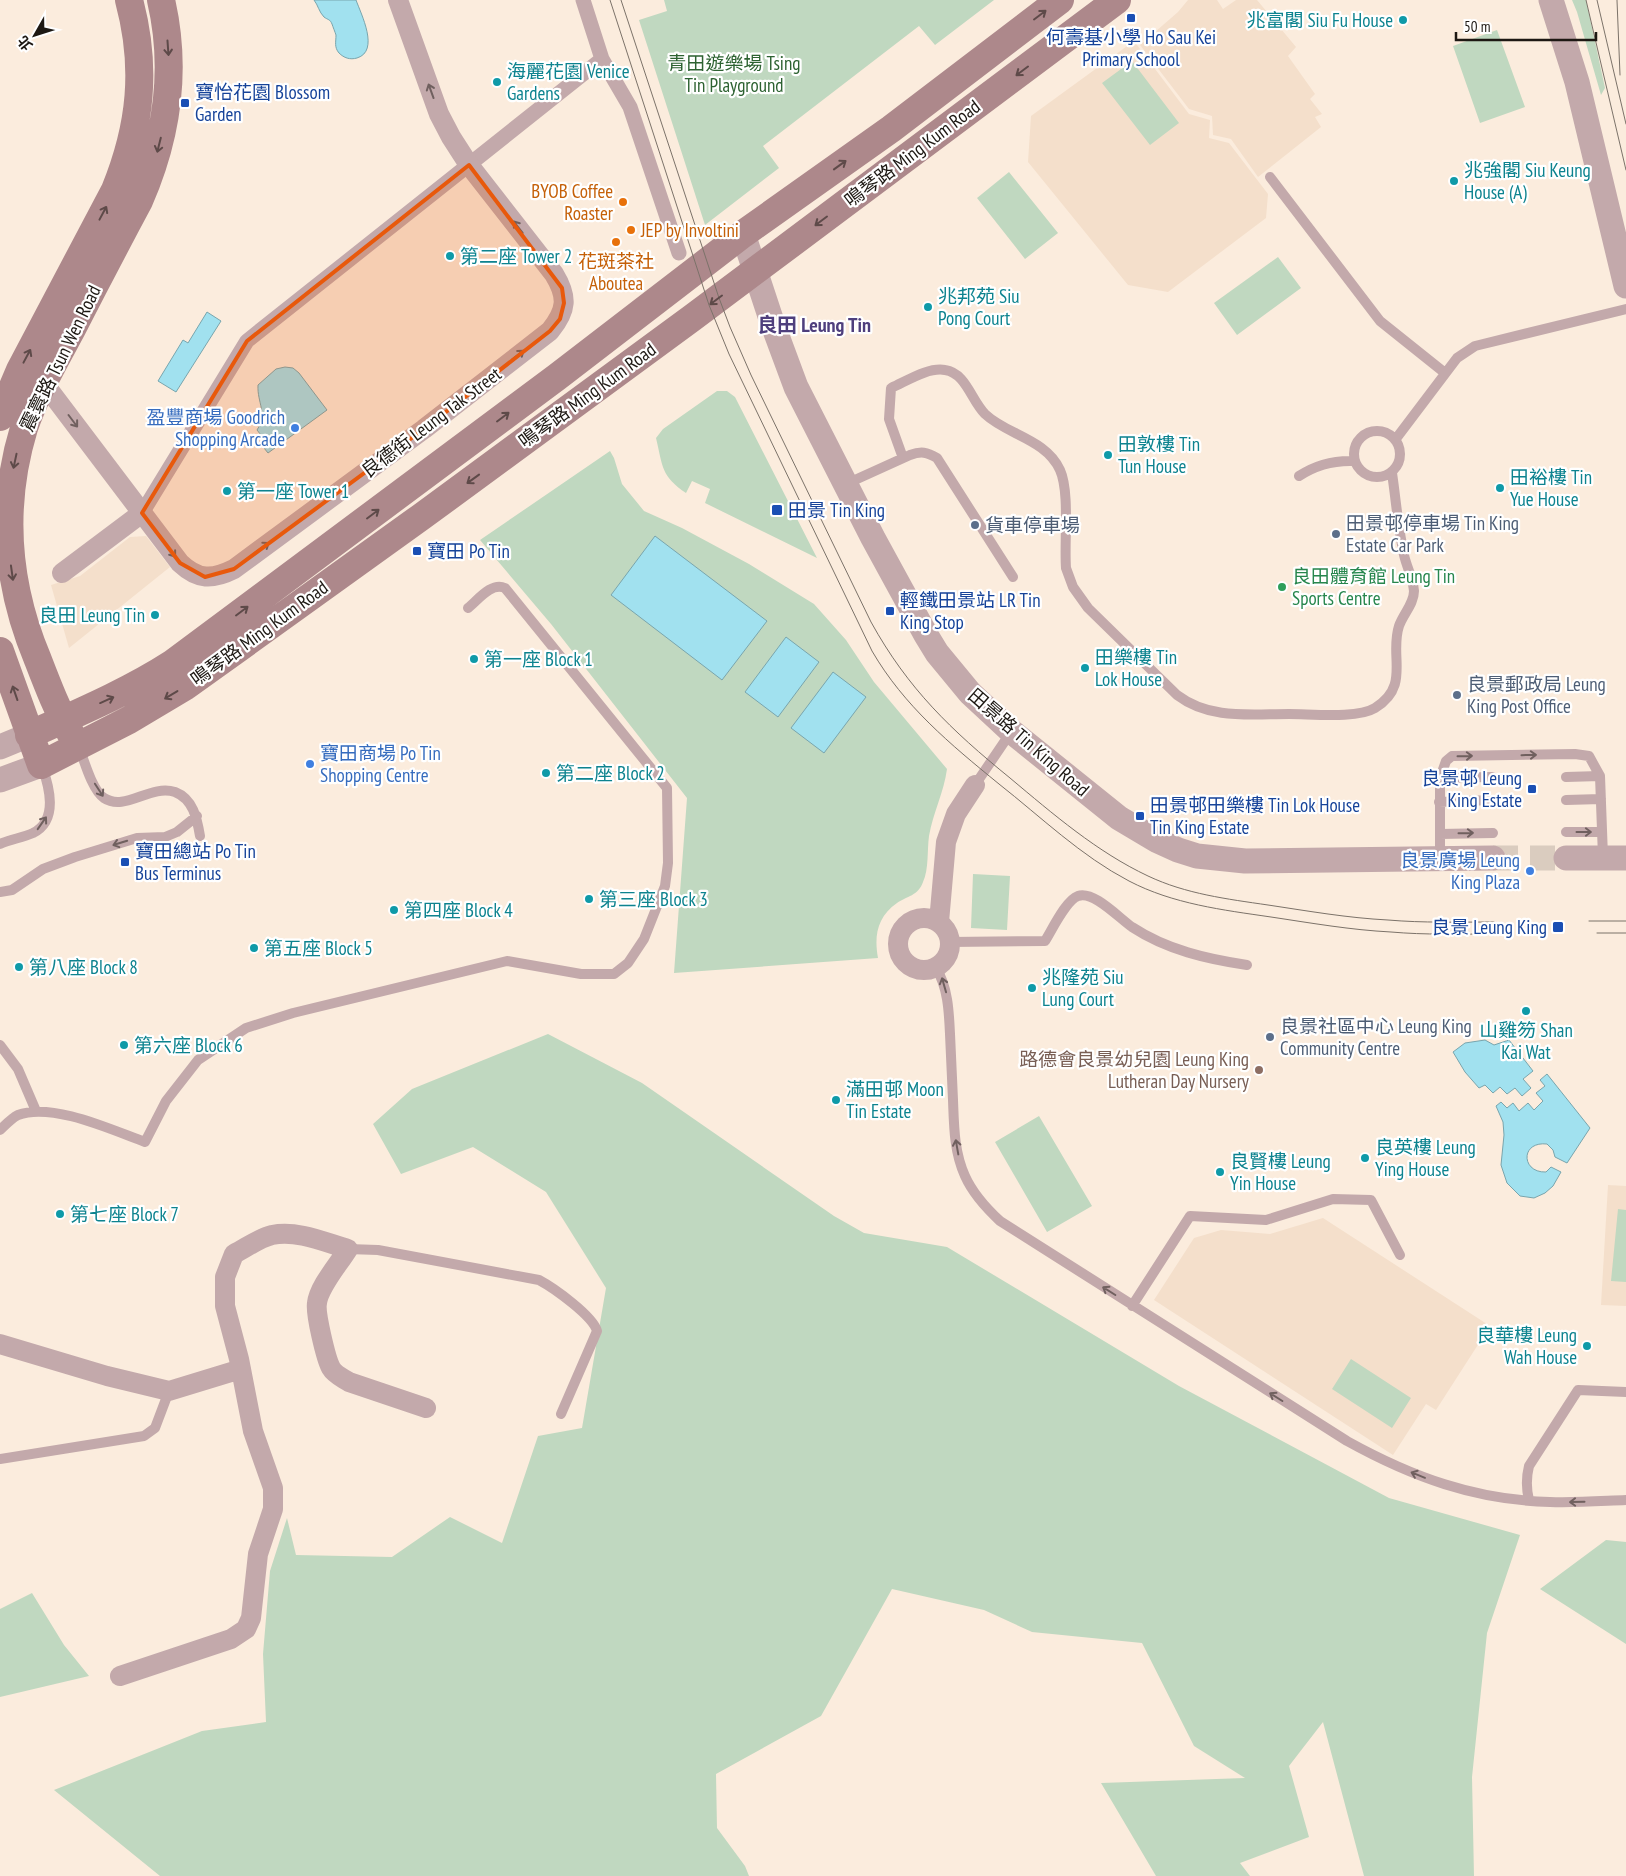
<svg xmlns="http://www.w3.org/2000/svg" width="1626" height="1876" font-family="'PT Sans Narrow','Noto Sans TC',sans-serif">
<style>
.built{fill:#f4dfcb}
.green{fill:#c0d8c0}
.water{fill:#a1e1ef;stroke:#79a5ad}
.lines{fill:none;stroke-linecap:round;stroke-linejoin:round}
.tertiary-tunnel{stroke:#daccbf;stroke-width:25;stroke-dasharray:25 12;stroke-linecap:butt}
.service{stroke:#c3a9ab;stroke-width:10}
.pedestrian{stroke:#c3a9ab;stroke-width:15}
.minor{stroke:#c3a9ab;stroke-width:20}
.tertiary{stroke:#c3a9ab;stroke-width:25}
.secondary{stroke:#ad888b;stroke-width:28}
.tram{stroke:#7b7269;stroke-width:1}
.oneway{stroke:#5e4a49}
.oneway2{stroke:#70605f}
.marked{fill:#e8590c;fill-opacity:0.2;stroke:#e8590c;stroke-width:4;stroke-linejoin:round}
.transit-dot{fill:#1a4fb4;stroke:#fff;stroke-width:2}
.culture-dot{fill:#0f9aa8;stroke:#fff;stroke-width:2}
.food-dot{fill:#e8710a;stroke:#fff;stroke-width:2}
.shop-dot{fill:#3f7fe0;stroke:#fff;stroke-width:2}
.service-dot{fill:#5c6f8a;stroke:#fff;stroke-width:2}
.leisure-dot{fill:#2e9e5b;stroke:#fff;stroke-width:2}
.education-dot{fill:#8d6e63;stroke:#fff;stroke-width:2}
.labels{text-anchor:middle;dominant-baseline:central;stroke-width:4.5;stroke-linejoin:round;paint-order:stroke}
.culture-label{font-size:19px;fill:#0d838f;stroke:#fff;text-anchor:start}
.transit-label{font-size:19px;fill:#164399;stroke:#fff;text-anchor:start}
.park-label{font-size:19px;fill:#2d6231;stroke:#fff}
.street-label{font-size:19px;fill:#1d1813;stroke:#fff}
.food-label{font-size:19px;fill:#c56008;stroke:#fff;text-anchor:end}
.shop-label{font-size:19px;fill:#366cbe;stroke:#fff;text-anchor:end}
.service-label{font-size:19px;fill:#4e5e75;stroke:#fff;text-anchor:start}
.leisure-label{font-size:19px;fill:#27864d;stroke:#fff;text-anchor:start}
.education-label{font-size:19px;fill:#785e54;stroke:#fff;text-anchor:end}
.neighbourhood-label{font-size:20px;font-weight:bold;fill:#4e3f7d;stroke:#fff}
</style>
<rect width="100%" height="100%" fill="#fbecdd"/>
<path class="built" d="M1188 0H1217L1223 9 1236 0H1257L1296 47 1288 56 1315 94 1310 99 1322 114 1315 117 1321 127 1258 177 1231 139 1213 135 1212 116 1189 109 1140 45 1178 12Z
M1134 41 1189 114 1210 120 1209 138 1229 143 1268 194 1266 218 1168 292 1128 285 1028 162 1031 116Z
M146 536 170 567 69 648 51 585 80 576 130 537Z
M1608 1185 1626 1186V1306L1601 1305Z
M1323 1218 1490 1326 1436 1410 1426 1404 1393 1455 1154 1300 1194 1238 1221 1230 1270 1234Z"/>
<path class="green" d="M664 0H994L935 45 919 26 763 146 779 168 705 225 639 20 667 11Z
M1572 0H1586L1605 88 1601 95 1577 12Z
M1497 30 1525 107 1480 123 1453 46Z
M1132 61 1179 123 1150 145 1102 83Z
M1009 172 1058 233 1025 259 977 198Z
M1278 257 1301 288 1237 335 1214 303Z
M717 391H727L735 397 817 558 705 503 710 489 692 481 686 493C661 476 663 467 656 438L663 429Z
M610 451 614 458 622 484 644 511 682 528 749 564 814 604 846 640 874 682 947 769C944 792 933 813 929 836 927 851 929 869 923 882 918 896 907 896 897 903 877 917 874 936 878 958L674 973 687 798 551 624 480 540Z
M973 874 1010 876 1007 930 971 928Z
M548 1034 642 1083 834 1216 864 1233 947 1247 1179 1386 1389 1498 1520 1535 1487 1633 1472 1777 1474 1876H1364L1323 1722 1289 1766 1309 1837 1240 1863 1250 1876H1156L1101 1783 1245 1778 1194 1746 1142 1643 1032 1632 984 1610 892 1589 821 1716 716 1774 717 1828 745 1866 749 1876H160L54 1790 202 1731 266 1722 263 1654 270 1571 287 1518 296 1555 392 1557 450 1517 502 1543 538 1436 582 1428 606 1288 546 1192 473 1147 401 1174 373 1124 412 1089Z
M1039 1116 1092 1206 1047 1232 995 1142Z
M1618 1209 1626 1210V1282L1611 1281Z
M1351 1359 1411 1398 1392 1428 1332 1389Z
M1606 1540 1626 1542V1644L1540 1589Z
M32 1593 64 1645 89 1676 0 1697V1609Z"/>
<path class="water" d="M314 0H356C361 14 380 51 357 58 350 60 344 58 339 53 334 47 336 42 336 35 335 32 333 27 332 24 330 19 328 20 324 17 319 12 318 5 314 0Z
M207 312 221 321 176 392 158 381 183 340 188 343Z
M285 367 293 368 299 373 327 410 268 453 260 443 264 439 257 430C268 413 257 403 258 385L276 369Z
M655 536 767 621 722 680 611 595Z
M786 637 819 662 778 717 745 692Z
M833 672 866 697 824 753 791 728Z
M1485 1040 1494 1045 1509 1040 1533 1071 1523 1079 1531 1088 1522 1096 1515 1088 1507 1094 1500 1087 1493 1093 1485 1085 1479 1088 1465 1072 1453 1052 1465 1043Z
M1547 1074 1590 1128 1567 1163 1555 1157 1553 1150 1547 1144C1520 1141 1521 1173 1546 1172L1551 1167 1561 1172 1553 1186 1545 1193 1534 1198 1520 1196 1507 1183 1501 1165 1504 1135 1503 1122 1496 1106 1501 1102 1507 1108 1513 1103 1519 1111 1528 1103 1534 1110 1543 1101 1536 1093 1545 1086 1540 1080Z"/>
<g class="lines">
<path class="tertiary-tunnel" d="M1493 858H1566"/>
<path class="service" d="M1270 177 1380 321 1445 373
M1354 454a23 23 0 1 1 46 0a23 23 0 1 1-46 0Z
M1395 440 1457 358 1475 346 1626 309
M903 458 889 419 891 388C907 381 928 367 945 370 966 373 971 400 985 414 1007 435 1046 439 1060 470 1070 492 1064 542 1066 568L1073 587 1088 608 1177 695C1210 720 1250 714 1289 714 1312 714 1357 719 1375 708 1411 686 1389 656 1399 626 1403 614 1414 604 1414 591 1413 578 1407 568 1404 555 1398 528 1396 500 1392 473
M1299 476C1317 464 1334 460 1355 461
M846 484 910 455C921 451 927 452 937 458L1013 577
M79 747C84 760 92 790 104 798 125 812 150 784 175 792 193 799 197 818 200 836
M1566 777 1600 776
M1440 778 1492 777
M975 785 1011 732
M1566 800 1601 799
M1439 802 1492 800
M1566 832H1602
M1440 834 1493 833
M0 844C11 839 22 838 33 833 59 820 49 786 42 766
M1440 858V778L1446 761 1452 756 1575 754 1589 756 1600 776 1603 857
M0 892 12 890 43 869 75 857 137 838 165 837 177 832 197 816
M950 942 1045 941C1052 930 1066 900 1078 896 1093 890 1119 918 1132 927 1167 950 1207 959 1247 965
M936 968C948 987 949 1012 950 1034 951 1056 952 1078 953 1100 954 1126 954 1152 965 1176 973 1194 986 1208 1000 1221L1347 1441C1412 1477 1475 1500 1550 1502 1575 1503 1601 1501 1626 1500
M0 1045 18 1069 36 1111
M0 1130C5 1125 12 1118 18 1115 52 1102 112 1130 145 1142L166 1101 198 1060 246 1028 293 1013 507 961 581 974H614L628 963 644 939 665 886 668 863 667 788 505 588C491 582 478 600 468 608
M348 1249 378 1250 539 1280C554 1288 593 1316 597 1331L561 1414
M1132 1306 1190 1216 1266 1220 1333 1199 1371 1200 1400 1255
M0 1459 144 1436 155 1428 169 1391
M1529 1500C1526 1488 1526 1478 1529 1466L1578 1390 1626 1392"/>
<path class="pedestrian" d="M583 0 602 59 630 107 679 253
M142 513 247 341 602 59"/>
<path class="minor" d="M43 382 180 563C198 580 212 580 234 569L424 429 550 331C567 310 568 297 554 274L469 165 451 137 439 114 398 0
M62 573 142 513
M898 944a26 26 0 1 1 52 0a26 26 0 1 1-52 0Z
M939 922 946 842 956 814 975 785
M0 1344 107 1376 169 1391 241 1369
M120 1676 231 1639 246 1629 251 1618 258 1554 273 1509V1488L253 1431 239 1359 225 1306V1277L234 1254C246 1248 259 1238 272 1235 298 1230 324 1242 348 1249 339 1264 319 1286 317 1303 315 1313 326 1359 331 1368 335 1375 343 1378 349 1382L426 1408"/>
<path class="tertiary" d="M1551 0 1577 82 1626 286
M743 234 773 325 796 387 873 538 926 635 937 653 970 693 1012 732 1119 818 1156 840 1178 850 1197 856 1245 861 1493 858
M0 747 29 735
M0 780 41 765
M1566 858H1626"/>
<path class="secondary" d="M0 417 20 370 115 190C141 126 147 67 129 0
M0 651 41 765 129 720 186 686 421 517 692 318 1117 0
M29 735C78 713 128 692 173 663L557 377 743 234 891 129 1060 0
M72 736C58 712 48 686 38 660 6 584 0 507 24 428 36 393 55 361 72 329 94 286 116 244 139 201 167 137 177 69 161 0"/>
<path class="tram" d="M610 0 709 305 729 354 872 651C904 706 950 744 999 784 1041 817 1081 856 1129 881 1173 904 1223 910 1271 917 1311 923 1351 930 1391 932 1425 935 1460 934 1494 934
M621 0 719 298 730 327 751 375 871 622C908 689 951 730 1010 778 1053 814 1097 852 1148 876 1186 894 1227 899 1268 905 1308 911 1348 918 1388 920 1423 923 1458 922 1494 922
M1586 0 1626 170
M1597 0 1626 124
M1617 0 1620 75
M1589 921H1626
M1597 933H1626"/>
</g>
<defs><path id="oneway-shaft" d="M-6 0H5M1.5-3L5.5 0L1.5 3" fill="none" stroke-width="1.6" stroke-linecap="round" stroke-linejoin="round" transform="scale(1.25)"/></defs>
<g class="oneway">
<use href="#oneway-shaft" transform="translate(1040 15) rotate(-37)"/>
<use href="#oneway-shaft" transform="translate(168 48) rotate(86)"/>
<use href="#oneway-shaft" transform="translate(1022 71) rotate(143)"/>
<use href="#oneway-shaft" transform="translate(159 145) rotate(104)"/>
<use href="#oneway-shaft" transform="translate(840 165) rotate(-36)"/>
<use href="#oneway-shaft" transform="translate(103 213) rotate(-62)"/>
<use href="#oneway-shaft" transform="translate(821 221) rotate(143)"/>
<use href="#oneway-shaft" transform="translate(716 300) rotate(143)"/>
<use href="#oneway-shaft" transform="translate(27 356) rotate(-62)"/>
<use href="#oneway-shaft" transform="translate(503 417) rotate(-37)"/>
<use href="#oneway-shaft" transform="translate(15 461) rotate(102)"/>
<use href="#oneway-shaft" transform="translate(473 479) rotate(144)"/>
<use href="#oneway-shaft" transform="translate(373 514) rotate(-37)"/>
<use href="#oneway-shaft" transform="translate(12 573) rotate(82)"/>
<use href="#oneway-shaft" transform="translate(242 611) rotate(-37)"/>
<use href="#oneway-shaft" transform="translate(15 693) rotate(-109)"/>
<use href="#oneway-shaft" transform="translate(171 695) rotate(149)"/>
<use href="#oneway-shaft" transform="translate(107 700) rotate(-24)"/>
</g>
<g class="oneway2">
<use href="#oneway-shaft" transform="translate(431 91) rotate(-110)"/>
<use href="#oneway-shaft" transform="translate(518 227) rotate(-128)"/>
<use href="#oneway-shaft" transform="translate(518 355) rotate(-38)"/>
<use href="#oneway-shaft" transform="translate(73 421) rotate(53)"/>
<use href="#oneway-shaft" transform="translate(263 547) rotate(-36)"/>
<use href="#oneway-shaft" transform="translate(171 551) rotate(53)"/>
<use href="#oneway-shaft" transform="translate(1529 755) rotate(-1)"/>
<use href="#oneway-shaft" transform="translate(1465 756) rotate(-1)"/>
<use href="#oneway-shaft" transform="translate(99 790) rotate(57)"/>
<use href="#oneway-shaft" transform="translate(42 823) rotate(-55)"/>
<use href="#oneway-shaft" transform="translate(1584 832)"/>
<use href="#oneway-shaft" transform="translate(1466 833) rotate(-1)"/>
<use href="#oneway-shaft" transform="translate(120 843) rotate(163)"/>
<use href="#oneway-shaft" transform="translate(944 985) rotate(-106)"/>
<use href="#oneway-shaft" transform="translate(957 1147) rotate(-100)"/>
<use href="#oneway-shaft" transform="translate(1109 1291) rotate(-148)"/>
<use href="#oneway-shaft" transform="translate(1276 1397) rotate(-148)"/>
<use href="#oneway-shaft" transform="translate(1418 1475) rotate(-158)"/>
<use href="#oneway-shaft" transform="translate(1577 1502) rotate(179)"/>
</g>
<path class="marked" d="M469 165 562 288 564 303 560 319 550 331 424 429 234 569 205 577 180 563 142 513 247 341Z"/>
<g class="transit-dot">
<rect x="1126" y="13" width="10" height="10" rx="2.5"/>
<rect x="180" y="98" width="10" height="10" rx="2.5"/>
<rect x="771" y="504" width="12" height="12" rx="2.5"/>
<rect x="412" y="546" width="10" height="10" rx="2.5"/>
<rect x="885" y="606" width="10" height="10" rx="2.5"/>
<rect x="1527" y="784" width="10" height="10" rx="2.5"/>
<rect x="1135" y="811" width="10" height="10" rx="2.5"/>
<rect x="120" y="857" width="10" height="10" rx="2.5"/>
<rect x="1552" y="921" width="12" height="12" rx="2.5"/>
</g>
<g class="culture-dot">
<circle cx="1403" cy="20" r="5"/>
<circle cx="497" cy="82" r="5"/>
<circle cx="1454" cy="181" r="5"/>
<circle cx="450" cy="256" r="5"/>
<circle cx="928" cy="307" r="5"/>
<circle cx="1108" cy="455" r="5"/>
<circle cx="1500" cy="488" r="5"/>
<circle cx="227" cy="491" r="5"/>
<circle cx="155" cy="615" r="5"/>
<circle cx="474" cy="659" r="5"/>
<circle cx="1085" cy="668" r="5"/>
<circle cx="546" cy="773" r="5"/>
<circle cx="589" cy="899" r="5"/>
<circle cx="394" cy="910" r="5"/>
<circle cx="254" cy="948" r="5"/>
<circle cx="19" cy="967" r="5"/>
<circle cx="1032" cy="988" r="5"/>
<circle cx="1526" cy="1011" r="5"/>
<circle cx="124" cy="1045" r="5"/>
<circle cx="836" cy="1100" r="5"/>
<circle cx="1365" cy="1158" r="5"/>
<circle cx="1220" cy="1172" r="5"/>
<circle cx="60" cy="1214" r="5"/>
<circle cx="1587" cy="1346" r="5"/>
</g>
<g class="food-dot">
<circle cx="623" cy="202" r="5"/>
<circle cx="631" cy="230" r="5"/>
<circle cx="616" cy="242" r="5"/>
</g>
<g class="shop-dot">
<circle cx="295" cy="428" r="5"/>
<circle cx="310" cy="764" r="5"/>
<circle cx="1530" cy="871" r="5"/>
</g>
<g class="service-dot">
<circle cx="975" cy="525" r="5"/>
<circle cx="1336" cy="534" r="5"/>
<circle cx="1457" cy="695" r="5"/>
<circle cx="1270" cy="1037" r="5"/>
</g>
<circle class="leisure-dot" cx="1282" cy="587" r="5"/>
<circle class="education-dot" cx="1259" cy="1070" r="5"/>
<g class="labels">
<g class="culture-label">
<text x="1393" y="20" text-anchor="end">兆富閣 Siu Fu House</text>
<text x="507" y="71">海麗花園 Venice<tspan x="507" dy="22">Gardens</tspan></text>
<text x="1464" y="170">兆強閣 Siu Keung<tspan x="1464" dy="22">House (A)</tspan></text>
<text x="460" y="256">第二座 Tower 2</text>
<text x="938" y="296">兆邦苑 Siu<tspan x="938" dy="22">Pong Court</tspan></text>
<text x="1118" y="444">田敦樓 Tin<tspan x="1118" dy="22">Tun House</tspan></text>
<text x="1510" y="477">田裕樓 Tin<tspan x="1510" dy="22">Yue House</tspan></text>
<text x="237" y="491">第一座 Tower 1</text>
<text x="145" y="615" text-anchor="end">良田 Leung Tin</text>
<text x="1095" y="657">田樂樓 Tin<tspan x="1095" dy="22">Lok House</tspan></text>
<text x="484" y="659">第一座 Block 1</text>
<text x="556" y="773">第二座 Block 2</text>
<text x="599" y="899">第三座 Block 3</text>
<text x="404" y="910">第四座 Block 4</text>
<text x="264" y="948">第五座 Block 5</text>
<text x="29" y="967">第八座 Block 8</text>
<text x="1042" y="977">兆隆苑 Siu<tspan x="1042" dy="22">Lung Court</tspan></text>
<text x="1526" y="1030" text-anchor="middle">山雞笏 Shan<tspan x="1526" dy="22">Kai Wat</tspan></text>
<text x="134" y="1045">第六座 Block 6</text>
<text x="846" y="1089">滿田邨 Moon<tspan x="846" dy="22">Tin Estate</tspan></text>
<text x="1375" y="1147">良英樓 Leung<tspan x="1375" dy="22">Ying House</tspan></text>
<text x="1230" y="1161">良賢樓 Leung<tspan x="1230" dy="22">Yin House</tspan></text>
<text x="70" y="1214">第七座 Block 7</text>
<text x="1577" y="1335" text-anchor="end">良華樓 Leung<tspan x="1577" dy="22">Wah House</tspan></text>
</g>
<g class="transit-label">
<text x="1131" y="37" text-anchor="middle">何壽基小學 Ho Sau Kei<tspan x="1131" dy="22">Primary School</tspan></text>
<text x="195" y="92">寶怡花園 Blossom<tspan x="195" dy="22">Garden</tspan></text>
<text x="788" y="510">田景 Tin King</text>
<text x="427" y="551">寶田 Po Tin</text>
<text x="900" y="600">輕鐵田景站 LR Tin<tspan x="900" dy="22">King Stop</tspan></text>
<text x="1522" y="778" text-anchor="end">良景邨 Leung<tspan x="1522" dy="22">King Estate</tspan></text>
<text x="1150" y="805">田景邨田樂樓 Tin Lok House<tspan x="1150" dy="22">Tin King Estate</tspan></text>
<text x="135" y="851">寶田總站 Po Tin<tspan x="135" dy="22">Bus Terminus</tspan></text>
<text x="1547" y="927" text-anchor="end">良景 Leung King</text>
</g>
<g class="park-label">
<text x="734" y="63">青田遊樂場 Tsing<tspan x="734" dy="22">Tin Playground</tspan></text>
</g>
<g class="street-label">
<text transform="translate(912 153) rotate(-37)">鳴琴路 Ming Kum Road</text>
<text transform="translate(60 358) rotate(-64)">震寰路 Tsun Wen Road</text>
<text transform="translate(587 395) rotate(-36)">鳴琴路 Ming Kum Road</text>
<text transform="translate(431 422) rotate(-37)">良德街 Leung Tak Street</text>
<text transform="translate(259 633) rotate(-36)">鳴琴路 Ming Kum Road</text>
<text transform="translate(1029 742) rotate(41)">田景路 Tin King Road</text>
</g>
<g class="food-label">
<text x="613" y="191">BYOB Coffee<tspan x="613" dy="22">Roaster</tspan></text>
<text x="641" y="230" text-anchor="start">JEP by Involtini</text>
<text x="616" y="261" text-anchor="middle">花斑茶社<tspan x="616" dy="22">Aboutea</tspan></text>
</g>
<g class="shop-label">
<text x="285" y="417">盈豐商場 Goodrich<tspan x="285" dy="22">Shopping Arcade</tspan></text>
<text x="320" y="753" text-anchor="start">寶田商場 Po Tin<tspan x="320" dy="22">Shopping Centre</tspan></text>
<text x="1520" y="860">良景廣場 Leung<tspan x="1520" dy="22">King Plaza</tspan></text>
</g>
<g class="service-label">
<text x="1346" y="523">田景邨停車場 Tin King<tspan x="1346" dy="22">Estate Car Park</tspan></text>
<text x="985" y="525">貨車停車場</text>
<text x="1467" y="684">良景郵政局 Leung<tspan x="1467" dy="22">King Post Office</tspan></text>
<text x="1280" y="1026">良景社區中心 Leung King<tspan x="1280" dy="22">Community Centre</tspan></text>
</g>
<g class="leisure-label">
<text x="1292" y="576">良田體育館 Leung Tin<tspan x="1292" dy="22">Sports Centre</tspan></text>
</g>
<g class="education-label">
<text x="1249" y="1059">路德會良景幼兒園 Leung King<tspan x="1249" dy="22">Lutheran Day Nursery</tspan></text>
</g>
<g class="neighbourhood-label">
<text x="814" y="325">良田 Leung Tin</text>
</g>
</g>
<g transform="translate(35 35) rotate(231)" stroke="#ffffff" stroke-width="4" paint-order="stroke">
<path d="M0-4L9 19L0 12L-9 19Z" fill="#1d1813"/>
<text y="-8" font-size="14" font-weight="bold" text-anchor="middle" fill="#1d1813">北</text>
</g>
<path d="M1456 32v8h140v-8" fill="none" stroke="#1d1813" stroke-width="2.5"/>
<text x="1464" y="32" font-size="15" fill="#1d1813" stroke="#ffffff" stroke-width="4" paint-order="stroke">50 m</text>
</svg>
